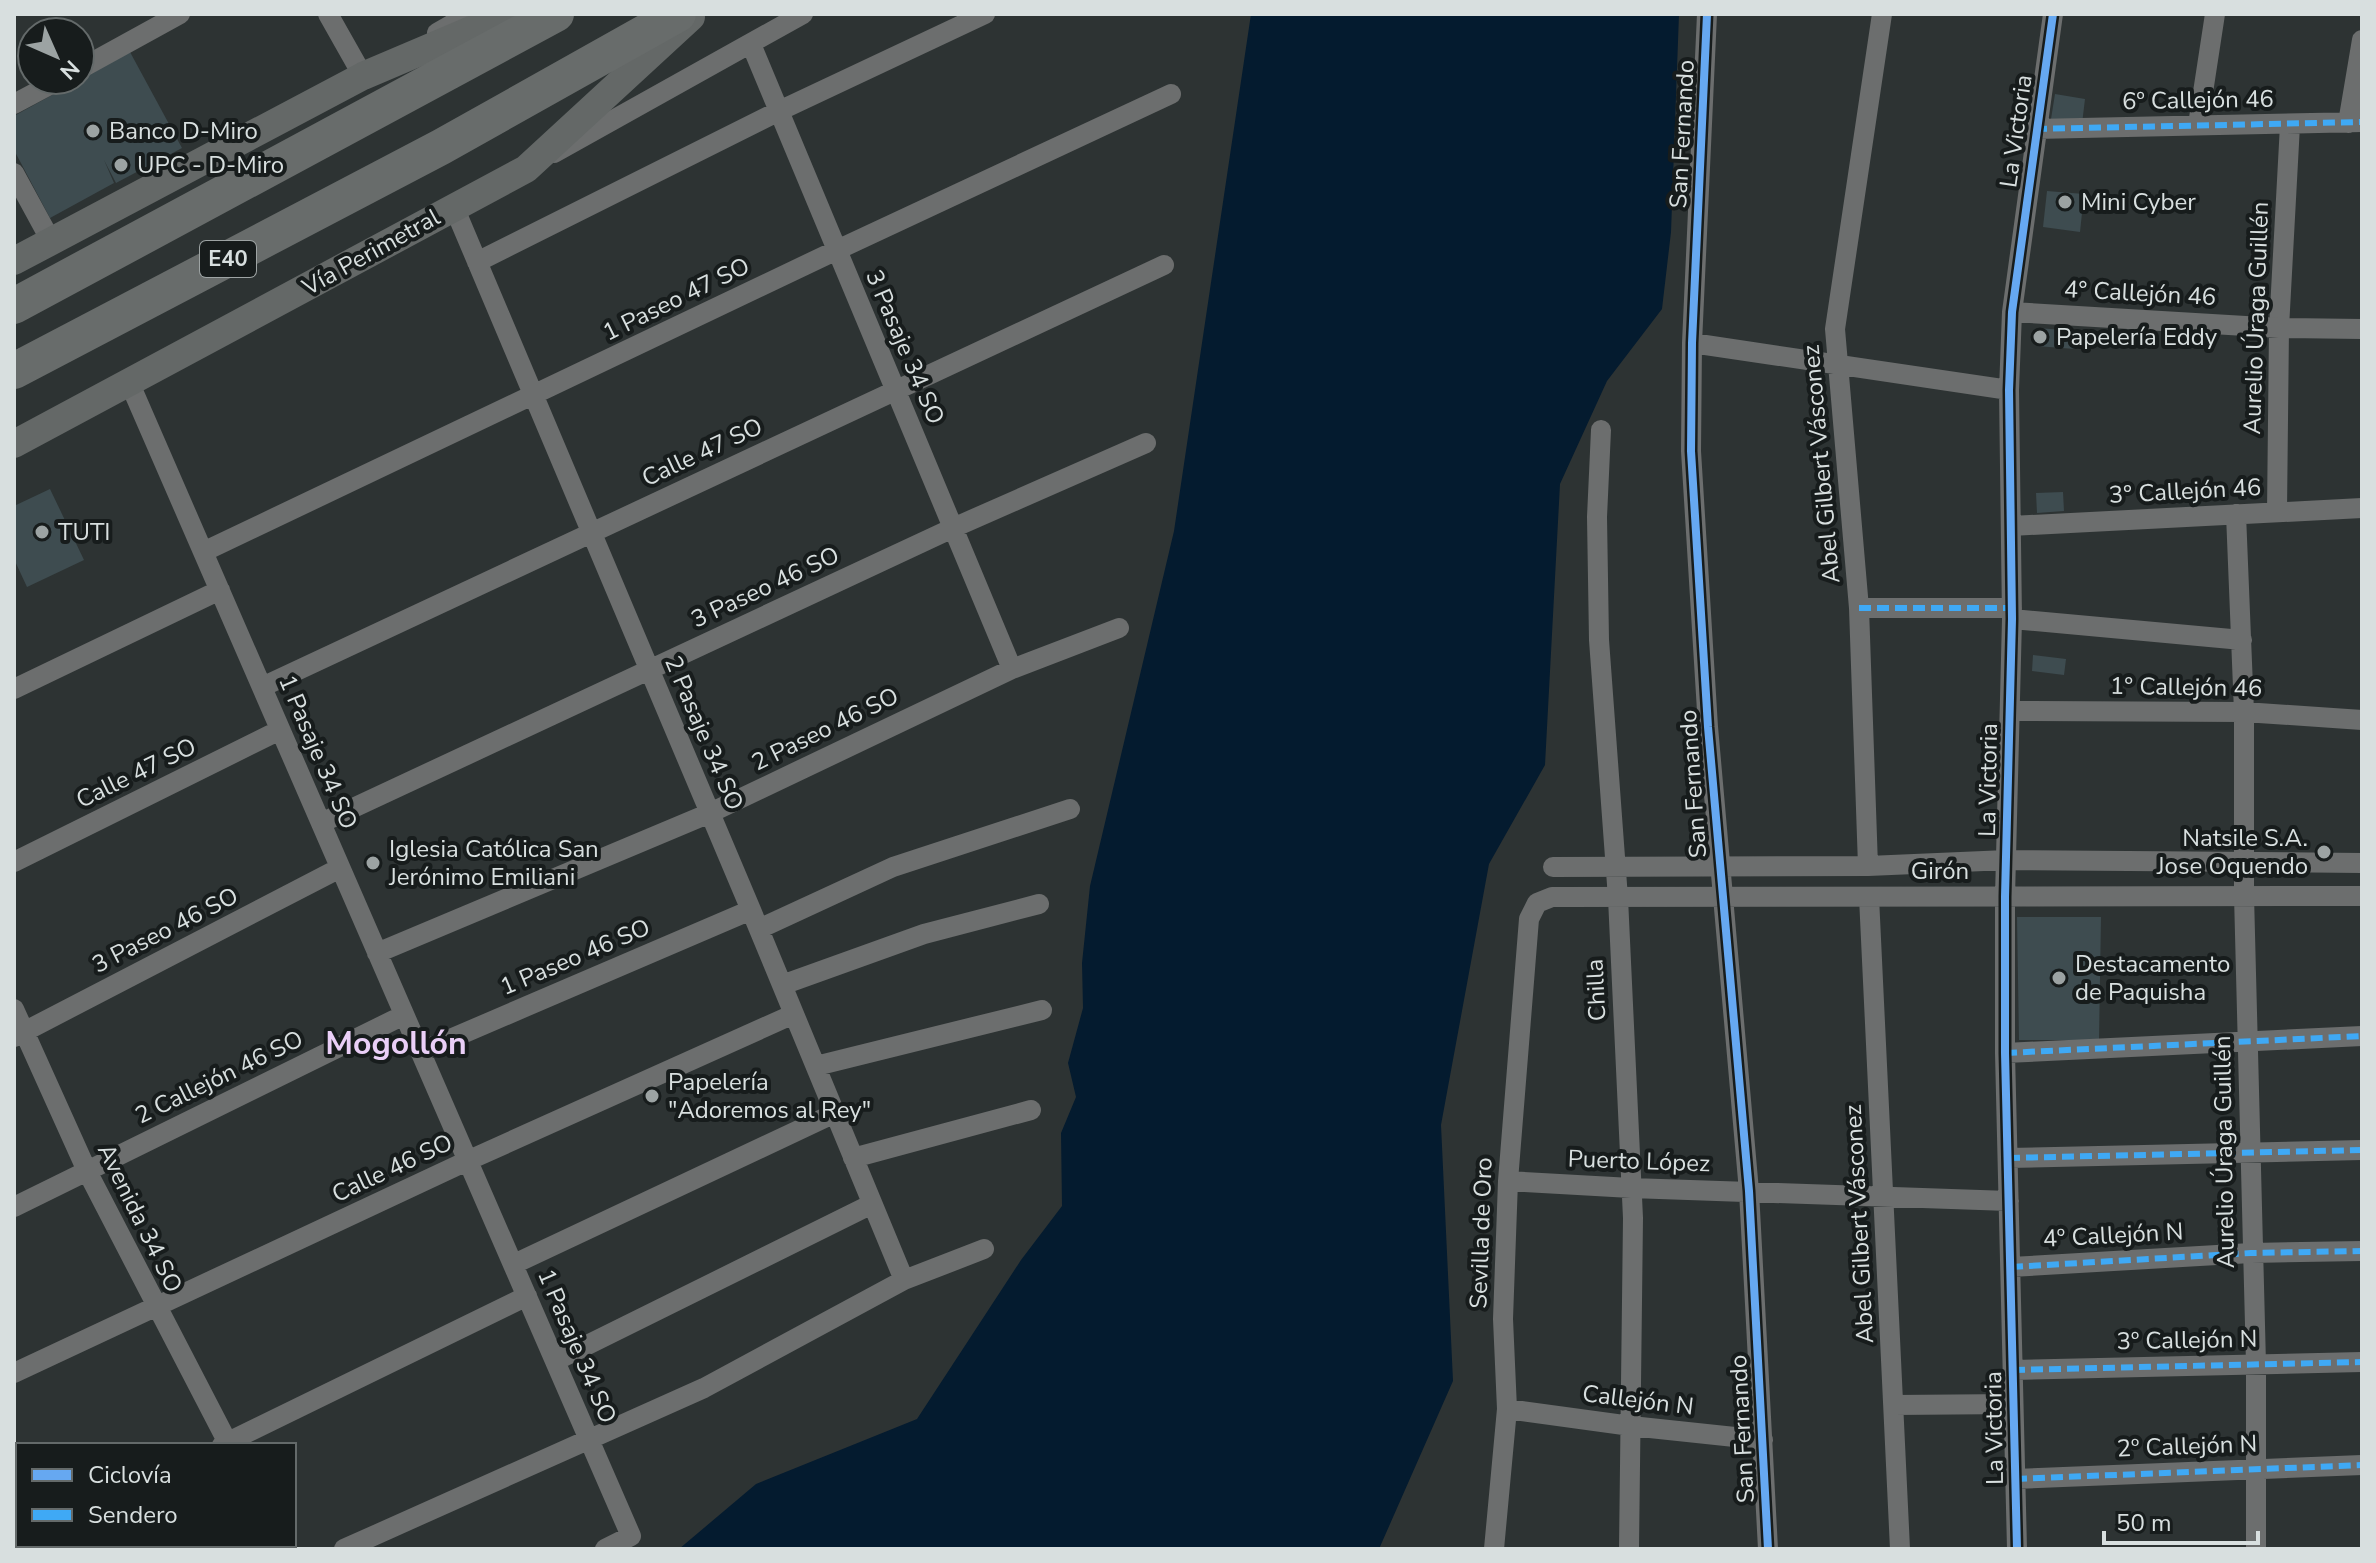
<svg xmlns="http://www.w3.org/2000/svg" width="2376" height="1563" font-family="'Nunito Sans',sans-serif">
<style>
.water{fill:#041b2f}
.building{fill:#3e4c50}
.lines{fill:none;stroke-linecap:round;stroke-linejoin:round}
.street{stroke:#6c6e6e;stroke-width:20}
.secondary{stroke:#646867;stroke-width:28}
.highway{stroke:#686c6b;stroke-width:36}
.quiet{stroke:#3fa9f5;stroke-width:6;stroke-dasharray:12 6;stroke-linecap:butt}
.cycleway-casing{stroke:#171c1c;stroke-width:13}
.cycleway{stroke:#66a8f1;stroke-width:8}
.poi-dot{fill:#9ca3a3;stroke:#171c1c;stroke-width:3}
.labels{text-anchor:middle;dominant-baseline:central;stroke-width:8;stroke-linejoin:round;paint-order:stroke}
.shield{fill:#171c1c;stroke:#9ea4a4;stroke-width:2}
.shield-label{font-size:22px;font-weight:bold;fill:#d8dfdf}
.street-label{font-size:24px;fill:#d8dfdf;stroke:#171c1c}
.poi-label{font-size:24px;fill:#d8dfdf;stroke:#171c1c;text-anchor:start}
.district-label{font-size:32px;font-weight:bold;fill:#eacff7;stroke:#171c1c}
</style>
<rect width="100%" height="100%" fill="#2d3333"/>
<path class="water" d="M1251 14H1679L1671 232 1662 309 1607 381 1560 484 1545 765 1489 864 1441 1125 1453 1381 1379 1549H679L756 1484 917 1419 1021 1260 1062 1206 1061 1133 1076 1097 1068 1063 1083 1008 1082 963 1090 886 1174 531Z"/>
<path class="building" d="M130 52 182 148 116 183 104 160 114 183 50 218 14 150V116Z
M2055 94 2085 99 2082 124 2051 119Z
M2047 191 2084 194 2080 232 2043 227Z
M2037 328 2077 331 2075 349 2036 346Z
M50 489 84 560 27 587 14 559V506Z
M2063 492 2064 511 2037 513 2036 493Z
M2033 655 2066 659 2064 675 2032 671Z
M2017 917H2101L2099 1040H2019Z"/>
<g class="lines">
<path class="street" d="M328 14 363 76 374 69
M1707 14 1692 343 1691 451 1708 727 1749 1191 1768 1549
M437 33 470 14
M751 44 1012 669
M80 69 180 14
M14 104 59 80
M2348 123 2362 40
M2198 125 2215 14
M2035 129 2362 122
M554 153 803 14
M14 173 51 241
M454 207 751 910 904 1280
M477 262 779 111 985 14
M2012 312 2279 328 2362 329
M1692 343 2009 390
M130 384 631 1536 605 1549
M1601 430 1597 517 1599 640 1618 898 1633 1218 1629 1549
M2277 512 2279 328 2290 125
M2236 514 2244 712V895L2256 1364V1549
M2011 526 2362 508
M203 552 837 250 1171 94
M1859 608H2012
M2012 619 2242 640
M262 687 1164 265
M14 689 220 590
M2010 711 2244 712 2362 720
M321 823 953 528 1146 443
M14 862 280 730
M1868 866 1859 608 1835 329 1882 14
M1553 867 1868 866 2007 860 2362 863
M1869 897 1900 1549
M759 929 893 867 1070 809
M377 953 710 813 1012 669 1119 628
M782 985 924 934 1039 904
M14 1009 87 1171 229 1445
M14 1037 340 868
M420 1052 751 910
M2005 1053 2362 1036
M816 1066 1042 1010
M853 1158 1031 1110
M2008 1158 2362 1150
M1508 1181 1631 1188 2009 1201
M14 1207 404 1015
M514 1264 835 1113
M2011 1267 2251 1253 2362 1251
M555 1361 872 1204
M2013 1370 2362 1362
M14 1373 467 1161 794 1014
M1894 1405 2013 1404
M1507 1409 1631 1426 1763 1440
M222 1445 527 1296
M2015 1479 2362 1465
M14 1537 18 1536
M282 1545 284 1549
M344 1549 704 1388 904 1280 984 1249
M1494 1549 1507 1409 1503 1319 1508 1181 1529 919 1537 903 1552 897 2362 896
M2017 1549 2005 1053V897L2012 619 2009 390 2012 312 2053 14"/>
<path class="secondary" d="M14 261 363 76 509 14
M14 444 526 169 691 17"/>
<path class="highway" d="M14 306 556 14
M14 371 441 147 678 14"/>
<path class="quiet" d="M2035 129 2362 122
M1859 608H2012
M2005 1053 2362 1036
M2008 1158 2362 1150
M2011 1267 2251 1253 2362 1251
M2013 1370 2362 1362
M2015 1479 2362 1465"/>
<g class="cycleway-casing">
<path id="cycleway" d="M1707 14 1692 343 1691 451 1708 727 1749 1191 1768 1549
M2017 1549 2005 1053V897L2012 619 2009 390 2012 312 2053 14"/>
</g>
<use href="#cycleway" class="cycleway"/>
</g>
<g class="poi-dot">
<circle cx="93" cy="131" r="8"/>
<circle cx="121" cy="165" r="8"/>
<circle cx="2065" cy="202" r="8"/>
<circle cx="2040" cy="337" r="8"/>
<circle cx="42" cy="532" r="8"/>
<circle cx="2324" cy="852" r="8"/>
<circle cx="373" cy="863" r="8"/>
<circle cx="2059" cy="978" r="8"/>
<circle cx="652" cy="1096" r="8"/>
</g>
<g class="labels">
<rect class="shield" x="200" y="241" width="56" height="36" rx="6"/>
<g class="shield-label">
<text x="228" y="259">E40</text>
</g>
<g class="street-label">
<text transform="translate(2198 100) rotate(-1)">6º Callejón 46</text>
<text transform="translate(2016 131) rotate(-82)">La Victoria</text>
<text transform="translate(1682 134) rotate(-87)">San Fernando</text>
<text transform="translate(371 252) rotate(-29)">Vía Perimetral</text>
<text transform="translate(2140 293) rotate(3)">4° Callejón 46</text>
<text transform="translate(676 299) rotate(-26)">1 Paseo 47 SO</text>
<text transform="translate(2256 318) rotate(-88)">Aurelio Úraga Guillén</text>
<text transform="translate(905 347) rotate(67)">3 Pasaje 34 SO</text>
<text transform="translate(702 452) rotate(-25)">Calle 47 SO</text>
<text transform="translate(1821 464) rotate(-95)">Abel Gilbert Vásconez</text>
<text transform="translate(2185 491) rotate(-3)">3° Callejón 46</text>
<text transform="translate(765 587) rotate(-25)">3 Paseo 46 SO</text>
<text transform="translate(2186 687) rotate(1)">1° Callejón 46</text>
<text transform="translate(825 729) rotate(-26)">2 Paseo 46 SO</text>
<text transform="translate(704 733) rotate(67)">2 Pasaje 34 SO</text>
<text transform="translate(318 752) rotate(67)">1 Pasaje 34 SO</text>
<text transform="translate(136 773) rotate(-26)">Calle 47 SO</text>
<text transform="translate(1988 780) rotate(-89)">La Victoria</text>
<text transform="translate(1693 784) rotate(-94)">San Fernando</text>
<text x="1940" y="871">Girón</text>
<text transform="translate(165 930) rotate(-27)">3 Paseo 46 SO</text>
<text transform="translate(575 957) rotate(-23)">1 Paseo 46 SO</text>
<text transform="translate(1596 990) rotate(-93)">Chilla</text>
<text transform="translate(219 1077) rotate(-26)">2 Callejón 46 SO</text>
<text transform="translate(2224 1152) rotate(-91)">Aurelio Úraga Guillén</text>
<text transform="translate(1639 1161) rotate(2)">Puerto López</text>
<text transform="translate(392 1168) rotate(-25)">Calle 46 SO</text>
<text transform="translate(140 1218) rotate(64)">Avenida 34 SO</text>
<text transform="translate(1859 1224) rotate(-93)">Abel Gilbert Vásconez</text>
<text transform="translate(1481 1233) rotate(-88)">Sevilla de Oro</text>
<text transform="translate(2113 1235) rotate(-3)">4º Callejón N</text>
<text transform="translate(2187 1340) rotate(-1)">3º Callejón N</text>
<text transform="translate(577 1346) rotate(67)">1 Pasaje 34 SO</text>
<text transform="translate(1638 1400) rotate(7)">Callejón N</text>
<text transform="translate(1994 1428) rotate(-91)">La Victoria</text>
<text transform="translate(1742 1429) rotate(-93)">San Fernando</text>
<text transform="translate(2187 1446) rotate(-2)">2º Callejón N</text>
</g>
<g class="poi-label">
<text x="109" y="131">Banco D-Miro</text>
<text x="137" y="165">UPC - D-Miro</text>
<text x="2081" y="202">Mini Cyber</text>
<text x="2056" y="337">Papelería Eddy</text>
<text x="58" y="532">TUTI</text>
<text x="2308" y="838" text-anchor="end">Natsile S.A.<tspan x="2308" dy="28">Jose Oquendo</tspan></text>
<text x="389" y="849">Iglesia Católica San<tspan x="389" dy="28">Jerónimo Emiliani</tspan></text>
<text x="2075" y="964">Destacamento<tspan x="2075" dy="28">de Paquisha</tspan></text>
<text x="668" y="1082">Papelería<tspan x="668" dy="28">"Adoremos al Rey"</tspan></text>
</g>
<g class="district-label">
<text x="396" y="1043">Mogollón</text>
</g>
</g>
<rect width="2376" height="1563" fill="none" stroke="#d8dfdf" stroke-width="32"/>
<rect x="16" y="1443" width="280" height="104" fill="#171c1c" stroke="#646a6a" stroke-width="2"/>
<rect x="32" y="1469" width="40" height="12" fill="#66a8f1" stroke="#646a6a" stroke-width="2"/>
<text x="88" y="1483" font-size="24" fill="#d8dfdf">Ciclovía</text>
<rect x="32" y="1509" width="40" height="12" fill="#3fa9f5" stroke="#646a6a" stroke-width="2"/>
<text x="88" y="1523" font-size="24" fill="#d8dfdf">Sendero</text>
<g transform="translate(56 56) rotate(135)"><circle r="38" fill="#171c1c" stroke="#646a6a" stroke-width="2"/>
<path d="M0-6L14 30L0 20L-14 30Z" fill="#9ca3a3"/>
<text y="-12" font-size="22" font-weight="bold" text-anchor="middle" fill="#d8dfdf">N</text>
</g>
<path d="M2104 1531v12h154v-12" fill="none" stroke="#d8dfdf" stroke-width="4"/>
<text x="2116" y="1531" font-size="24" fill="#d8dfdf" stroke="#171c1c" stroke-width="6" paint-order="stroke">50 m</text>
</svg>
